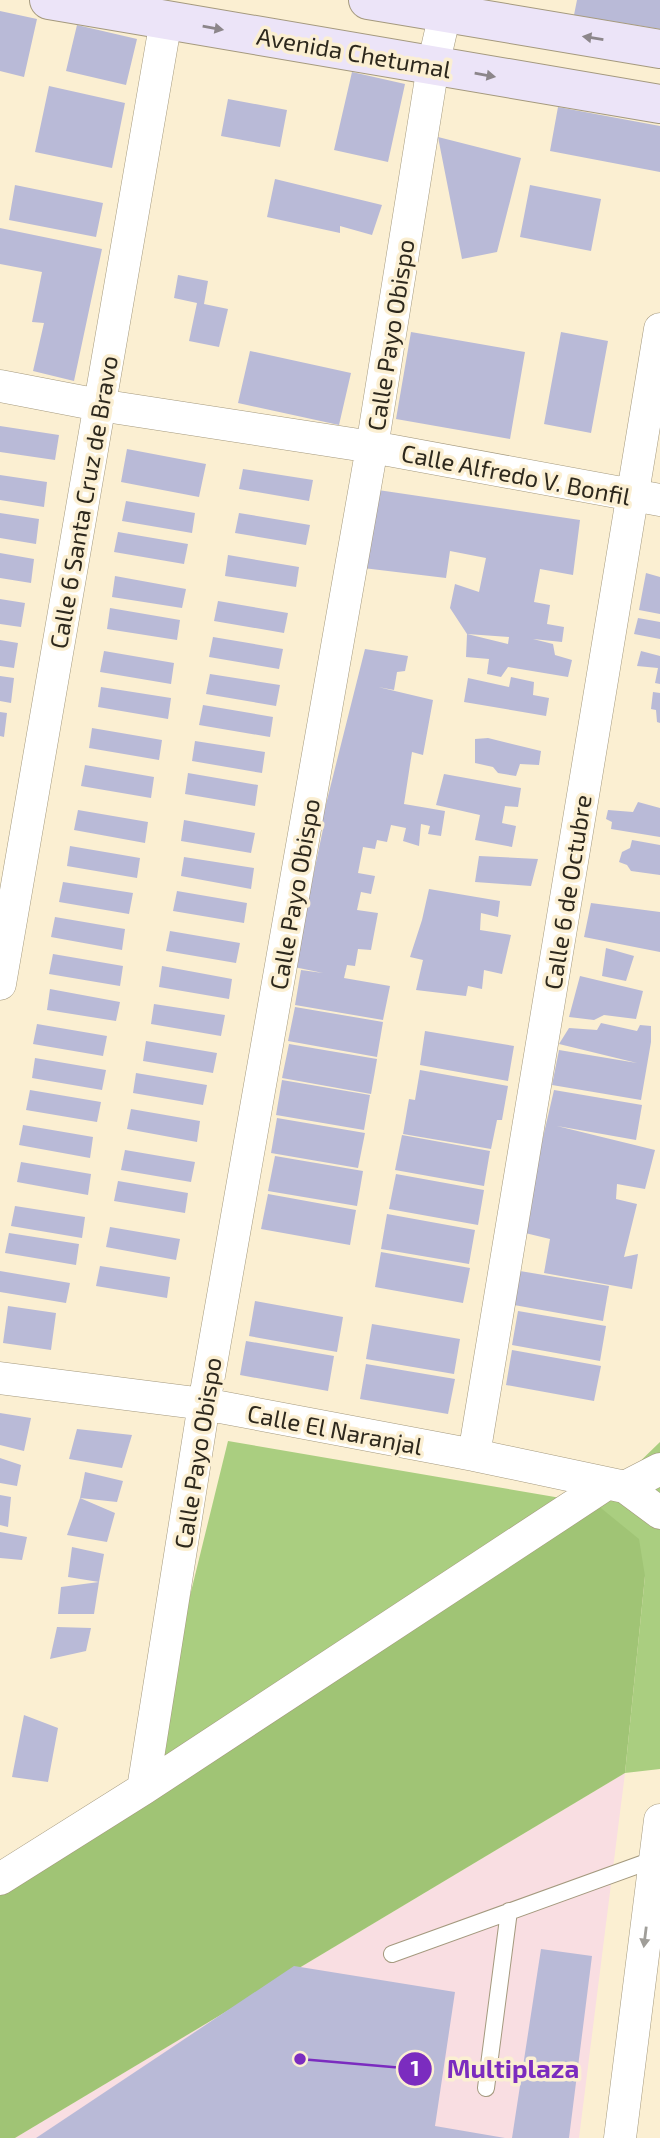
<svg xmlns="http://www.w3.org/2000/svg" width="660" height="2138" font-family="'Exo 2',sans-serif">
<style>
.commercial{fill:#f9dee2}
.green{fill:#aace80}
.forest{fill:#a0c475}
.building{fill:#b9bad7;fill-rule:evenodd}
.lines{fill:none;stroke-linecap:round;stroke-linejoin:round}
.lane-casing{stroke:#a4997e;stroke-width:18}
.street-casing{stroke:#a4997e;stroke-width:33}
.secondary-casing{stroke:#a4997e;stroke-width:40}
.lane{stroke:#fff;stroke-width:16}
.street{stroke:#fff;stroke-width:32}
.secondary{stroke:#ece4f8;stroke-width:38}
.oneway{fill:#8c868a}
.oneway2{fill:#a09e99}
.labels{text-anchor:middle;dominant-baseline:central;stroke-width:7;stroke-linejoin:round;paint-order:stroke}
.street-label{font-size:24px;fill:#2d281d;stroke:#fbefd2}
.leader{fill:none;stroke:#7b2cbf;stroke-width:2.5}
.callout-dot{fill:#7b2cbf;stroke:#fbefd2;stroke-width:2.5}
.mark-label{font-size:21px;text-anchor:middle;font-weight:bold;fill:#fff}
.callout-label{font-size:26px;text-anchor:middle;font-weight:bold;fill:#7b2cbf;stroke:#fbefd2;stroke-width:7;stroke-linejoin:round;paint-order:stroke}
</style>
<rect width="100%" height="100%" fill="#fbefd2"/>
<path class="commercial" d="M625 1773 579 2138H15Z"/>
<path class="green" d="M228 1441 596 1504 660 1442V1769L625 1773 645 1576 146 1775Z"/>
<path class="forest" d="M596 1504 639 1539 645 1576 625 1773 15 2138H0V1866Z"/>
<path class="building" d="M577 0H660V29L574 15Z
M0 11 37 19 24 77 0 71Z
M77 25 137 39 126 85 66 71Z
M352 72 405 84 388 162 334 150Z
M49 86 125 103 112 168 35 152Z
M228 99 287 110 280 147 221 136Z
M558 107 660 126V172L550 151Z
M438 137 521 158 497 252 462 259Z
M275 179 382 205 372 235 340 226V233L267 217Z
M15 185 103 203 96 237 9 220Z
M530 185 601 199 591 251 520 237Z
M0 228 102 249 74 381 33 371 44 323 32 322 42 272 0 264Z
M178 275 208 281 204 304 228 309 219 347 189 341 197 303 174 298Z
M411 332 525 352 510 439 396 419Z
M561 332 608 341 591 433 544 424Z
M250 351 351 373 339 425 238 403Z
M0 426 59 435 55 460 0 452Z
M127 449 206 464 199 497 121 482Z
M243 469 313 480 309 501 239 489Z
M0 475 47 482 44 507 0 500Z
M378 490 580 520 573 575 540 569 534 602 550 605 547 624 564 627 562 642 533 639 553 644 555 655 572 660 568 677 508 667 501 677 487 674 489 659 466 657 467 634 450 608 455 584 479 592 486 558 450 551 446 578 363 568ZM467 634 509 637 508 644Z
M126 501 195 513 192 533 122 521Z
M0 513 39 519 36 544 0 538Z
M239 513 310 525 306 545 235 533Z
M118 532 188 544 184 564 114 552Z
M0 553 34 559 31 583 0 578Z
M228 555 299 567 296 587 225 576Z
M646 573 660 577V614L639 610Z
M115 576 186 589 182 608 112 597Z
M0 599 25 603 21 627 0 624Z
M218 601 288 613 284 633 214 621Z
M110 608 180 620 177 640 107 629Z
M638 618 660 622V639L634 634Z
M213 637 283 649 279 669 209 657Z
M0 640 18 643 14 668 0 666Z
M365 649 408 656 405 671 397 672 394 690 378 687 433 700 423 755 412 752 404 804 445 811 441 836 428 834 430 826 421 824 419 846 403 841 406 828 391 825 387 842 377 840 375 849 363 847 358 873 375 876 371 894 361 892 357 910 378 913 371 950 358 949 355 966 347 965 344 978 390 986 383 1020 295 1005 301 970 323 973 294 967 323 829 320 828Z
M104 651 174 663 171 684 100 672Z
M641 651 660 656V684L655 683 658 668 637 666Z
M210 674 280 685 276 706 206 694Z
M0 676 14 678 11 703 0 701Z
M511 677 534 682 533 695 549 698 546 716 464 702 468 678 509 687Z
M101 687 171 698 168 719 98 707Z
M653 692 660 693V723L657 722 656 710 651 709Z
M203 705 273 717 270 737 199 725Z
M0 712 7 713 4 737 0 736Z
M92 728 162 740 159 760 89 748Z
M488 738 541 751 539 765 520 764 516 776 498 773 493 767 475 763V739Z
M195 741 265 752 262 773 192 761Z
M85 765 154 777 151 798 81 786Z
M188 773 258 785 255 806 185 794Z
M444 774 521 788 518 807 505 806 502 823 516 826 512 847 475 840 480 815 436 805Z
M638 802 660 808V837L611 829 612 822 606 819 608 810 633 812Z
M78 810 148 822 145 843 74 830Z
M184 820 255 833 251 853 181 841Z
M632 840 660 845V875L631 871 627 865 619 862 622 852 630 848Z
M70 846 140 858 137 878 67 866Z
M479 856 538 859 531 886 475 882Z
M184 857 254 868 251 889 181 876Z
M63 882 133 893 129 914 59 902Z
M429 889 500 901 498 917 481 913 480 930 511 935 502 974 484 970 482 989 468 986 466 996 416 990 423 960 410 957 422 920Z
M177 891 247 903 244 923 173 911Z
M591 903 660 912V952L584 937Z
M55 917 125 929 122 950 51 937Z
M170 931 240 943 236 963 166 951Z
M606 948 634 956 626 981 602 976Z
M53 954 123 966 120 986 49 974Z
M162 966 232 979 229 999 159 987Z
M580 976 643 991 636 1019 604 1015 594 1020 569 1017Z
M50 989 120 1002 116 1021 47 1010Z
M154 1004 225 1015 221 1036 151 1024Z
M295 1007 383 1022 377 1057 288 1041Z
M601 1023 637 1031 640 1025 651 1026V1042L641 1100 552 1085 559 1050 637 1063 559 1044 569 1028 597 1030Z
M37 1024 107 1036 103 1056 33 1044Z
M425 1031 514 1046 508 1081 420 1065Z
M146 1041 217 1053 213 1073 143 1061Z
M289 1044 377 1059 371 1094 282 1078Z
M35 1058 106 1070 102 1090 32 1078Z
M420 1070 508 1086 502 1120H497L491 1149 403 1134 409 1099 415 1100Z
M136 1073 207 1085 203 1105 133 1093Z
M282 1080 370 1095 364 1130 276 1115Z
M30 1090 101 1102 97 1122 26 1110Z
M554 1090 642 1105 636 1140 557 1126 655 1150 645 1189 617 1184 616 1199 637 1204 624 1257 638 1254 632 1289 544 1273 550 1239 521 1232Z
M131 1109 200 1121 197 1142 127 1129Z
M277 1118 365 1133 358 1168 271 1153Z
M23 1125 93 1137 90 1158 19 1145Z
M402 1135 490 1151 484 1186 395 1170Z
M125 1150 195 1162 191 1182 121 1170Z
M275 1156 363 1171 357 1206 268 1191Z
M21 1162 91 1174 88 1195 17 1182Z
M396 1174 484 1190 478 1225 389 1209Z
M118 1181 188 1193 185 1213 114 1201Z
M268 1194 356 1210 350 1245 261 1229Z
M15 1206 85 1217 82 1238 11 1226Z
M387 1214 475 1230 469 1264 381 1249Z
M110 1227 180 1239 176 1260 106 1247Z
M9 1233 79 1244 76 1265 5 1253Z
M381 1252 470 1268 463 1303 375 1287Z
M100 1266 170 1277 167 1298 96 1286Z
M0 1271 70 1283 66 1303 0 1292Z
M520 1271 609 1286 603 1321 514 1305Z
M255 1301 343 1317 337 1352 249 1336Z
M8 1306 56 1313 51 1350 3 1343Z
M518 1311 606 1326 600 1361 512 1345Z
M372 1324 460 1339 454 1374 366 1359Z
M246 1341 334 1356 328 1391 240 1375Z
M512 1350 601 1366 594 1401 506 1385Z
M366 1364 455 1379 448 1414 360 1399Z
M0 1413 31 1418 24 1451 0 1445Z
M77 1429 132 1435 122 1468 69 1459Z
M0 1458 21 1465 17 1486 0 1483Z
M85 1472 123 1481 117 1502 80 1498Z
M0 1495 11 1497 8 1527 0 1525Z
M80 1498 115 1513 107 1542 67 1535Z
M0 1532 27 1537 22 1560 0 1558Z
M72 1547 104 1554 99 1582 68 1577Z
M99 1582 94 1614H58L61 1587Z
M57 1627 91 1628 86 1651 50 1659Z
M24 1715 58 1728 48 1782 12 1777Z
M541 1949 592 1956 569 2138H512Z
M294 1966 455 1992 435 2126 505 2138H36Z"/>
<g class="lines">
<g class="lane-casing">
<path id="lane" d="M392 1954 658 1858
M486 2088 509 1911"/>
</g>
<g class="street-casing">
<path id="street" d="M0 386 99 405 372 447 660 500
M0 984 166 20
M0 1378 204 1404 474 1455 625 1487 660 1513
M474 1455 660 329
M625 1487 660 1469
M143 1789 204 1404 372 447 433 66 448 0
M0 1879 143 1789 605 1485
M620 2138 660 1820"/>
</g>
<g class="secondary-casing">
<path id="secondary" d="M49 0 660 104
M368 0 660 49"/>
</g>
<use href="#lane" class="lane"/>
<use href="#street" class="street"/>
<use href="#secondary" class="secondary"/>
</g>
<defs><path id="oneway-solid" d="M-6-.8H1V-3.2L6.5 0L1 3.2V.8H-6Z" transform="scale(1.75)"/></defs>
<g class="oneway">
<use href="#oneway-solid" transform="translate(213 28) rotate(10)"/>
<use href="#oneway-solid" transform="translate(593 38) rotate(-171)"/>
<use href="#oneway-solid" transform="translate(485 75) rotate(10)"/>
</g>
<use class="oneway2" href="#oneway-solid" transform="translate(645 1937) rotate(97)"/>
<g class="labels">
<g class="street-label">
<text transform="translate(354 52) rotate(10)">Avenida Chetumal</text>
<text transform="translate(390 335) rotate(-81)">Calle Payo Obispo</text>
<text transform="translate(516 474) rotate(11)">Calle Alfredo V. Bonfil</text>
<text transform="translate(83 502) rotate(-80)">Calle 6 Santa Cruz de Bravo</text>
<text transform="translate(567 892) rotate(-81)">Calle 6 de Octubre</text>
<text transform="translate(294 894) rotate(-80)">Calle Payo Obispo</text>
<text transform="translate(335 1429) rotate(11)">Calle El Naranjal</text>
<text transform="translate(197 1453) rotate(-81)">Calle Payo Obispo</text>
</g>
</g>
<path class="leader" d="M300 2059L415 2069"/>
<g class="callout-dot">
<circle cx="300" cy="2059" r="7"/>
<circle cx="415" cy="2069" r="18"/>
</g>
<g class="mark-label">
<text x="415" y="2076">1</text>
</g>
<g class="callout-label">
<text x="513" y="2078">Multiplaza</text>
</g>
</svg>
